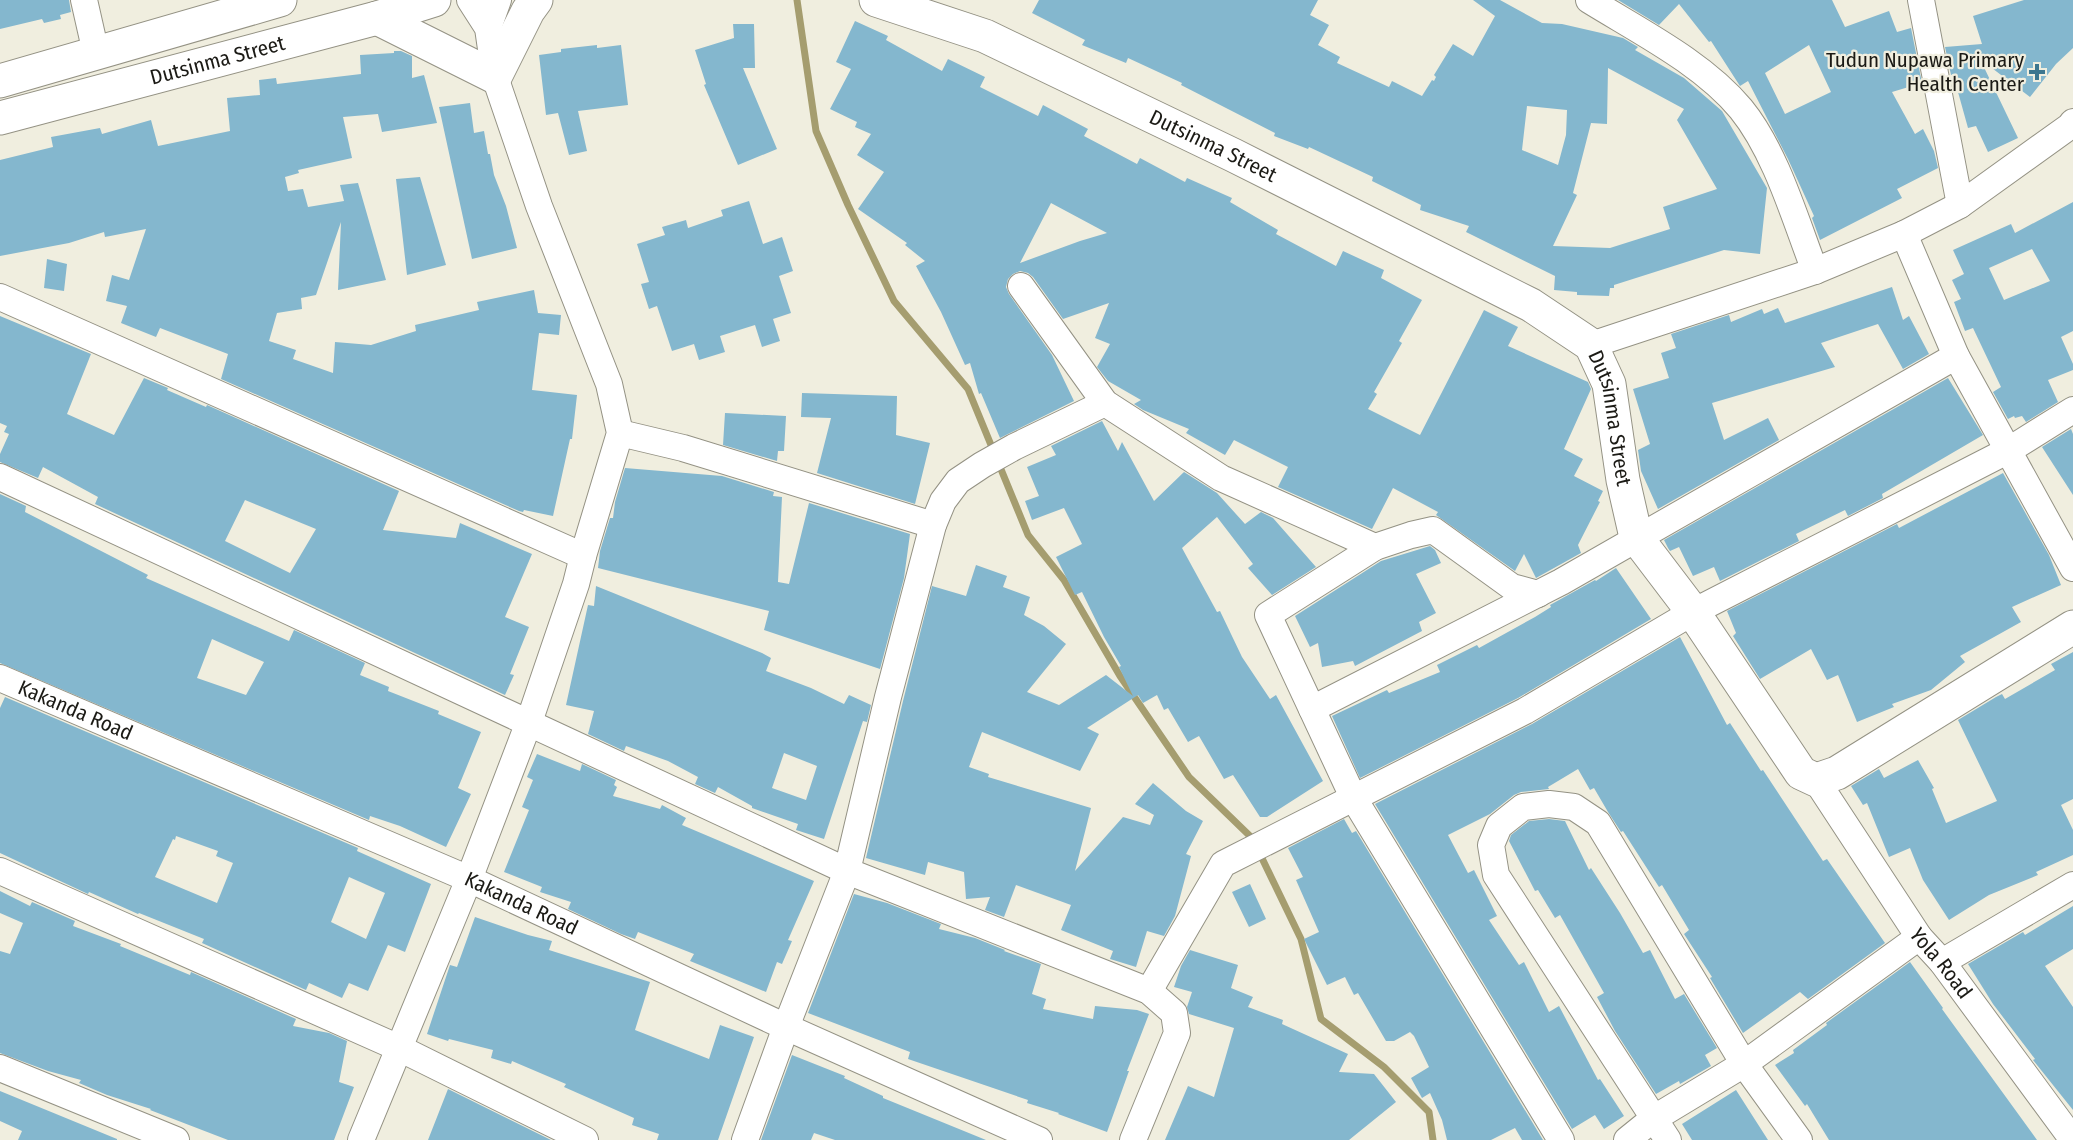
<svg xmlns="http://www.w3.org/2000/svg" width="2073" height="1140" font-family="'Fira Sans Condensed',sans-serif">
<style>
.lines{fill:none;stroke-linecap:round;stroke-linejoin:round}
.stream{stroke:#a59d6f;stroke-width:7}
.building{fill:#84b7ce;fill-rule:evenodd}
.minor-casing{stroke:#949284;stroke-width:28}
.tertiary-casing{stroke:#949284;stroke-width:35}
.minor{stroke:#fff;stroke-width:26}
.tertiary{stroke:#fff;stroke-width:33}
.poi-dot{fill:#3c768f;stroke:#f0eedf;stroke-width:2}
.labels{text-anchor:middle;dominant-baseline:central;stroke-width:4.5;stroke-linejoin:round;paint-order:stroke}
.poi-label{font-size:21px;fill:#1b1a15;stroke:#f0eedf;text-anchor:end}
.street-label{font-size:21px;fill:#1b1a15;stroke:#f0eedf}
</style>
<rect width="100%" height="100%" fill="#f0eedf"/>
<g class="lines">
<path class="stream" d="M797 0 816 131 848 205 894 301 968 389 1028 535 1064 580 1120 676 1189 777 1251 837 1254 842
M1259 852 1301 939 1321 1019 1384 1067 1429 1112 1433 1140"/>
</g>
<path class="building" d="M0 0H69L71 12 60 15 61 19 44 23 42 19 0 29Z
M1039 0H1318L1310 15 1329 25 1318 45 1340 57 1337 63 1389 87 1392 81 1422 96 1432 80 1434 81 1436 77 1434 75 1453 44 1473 56 1495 16 1473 0H1500L1542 23 1562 24 1623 38 1638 47 1635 50 1684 78 1722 111 1767 188 1760 254 1724 250 1614 285V288H1610L1609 296 1577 295V292L1554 290 1555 276 1466 232 1469 226 1420 210 1421 205 1372 181 1373 177 1309 147 1308 149 1274 136 1275 133 1181 85 1182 83 1128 58 1126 63 1082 45 1085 40 1032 13ZM1608 68 1684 109 1677 120 1717 189 1663 207 1670 229 1610 248 1553 246 1577 195 1573 193 1591 123 1607 124ZM1527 106 1567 110 1566 135 1558 165 1522 150Z
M1618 0H1832L1845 27 1889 11 1897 32 1911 28 1922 83 1892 92 1915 134 1923 129 1934 151 1938 168 1897 189 1902 198 1820 240 1812 218 1814 216 1788 159 1748 81 1740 86 1738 83 1711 41 1709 42 1679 4 1659 25ZM1809 45 1831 92 1785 114 1765 73Z
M2024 0H2073V48L2056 64 2030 97 1980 59 2018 138 1988 152 1976 126 1968 128 1958 92 1956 74 1951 75 1945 47 1982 44 1973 16Z
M855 21 888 36 886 40 942 71 948 59 985 77 980 87 1038 116 1043 105 1088 129 1084 136 1137 164 1140 158 1185 182 1187 178 1232 198 1230 202 1278 230 1276 234 1336 266 1343 251 1384 270 1381 278 1422 300 1399 341 1402 343 1374 392 1377 394 1368 409 1420 435 1484 310 1518 327 1508 346 1588 382 1591 389 1564 449 1583 459 1574 476 1603 491 1598 501 1600 502 1578 545 1581 553 1536 578 1524 554 1515 571 1436 515 1438 512 1393 488 1372 529 1278 487 1288 467 1234 440 1225 455 1186 433 1189 429 1143 410 1134 404 1141 400 1108 381 1097 367 1110 344 1095 338 1109 303 1063 319 1033 277 1028 273 1020 271 1013 274 1008 279 1006 287 1009 294 1052 355 1074 401 1000 438 981 393 979 394 970 363 965 365 941 312 916 266 925 261 905 245 907 243 858 209 884 172 857 155 871 134 855 127 857 122 830 109 851 69 836 62ZM1051 203 1107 233 1080 241 1020 263Z
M733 24H754L755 68H743L777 149 738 165 704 85 706 84 695 50 734 38Z
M597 45V48L621 45 628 105 578 111 587 151 569 155 558 113 546 115 539 55 561 52V49Z
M394 51H401L412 56V78L424 75 437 123 382 132 378 114 343 117 352 158 298 170 299 173 285 177 288 191 303 189 308 207 344 201 340 185 358 183 386 280 338 290 341 222 316 295 301 298 302 309 277 313 269 341 296 350 293 359 333 373 335 342 371 345 416 331 415 325 479 310 477 302 534 290 538 313 561 315 559 335 539 333 532 390 577 395 572 439H570L553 516 524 510 523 512 519 511 221 379 228 354 160 328 156 337 121 323 127 306 106 301 112 275 129 280 146 229 105 237 104 232 69 243 0 256V160L53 147 51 137 100 128 102 134 151 120 158 146 230 131 227 98 260 95 259 80 276 78 277 84 361 74 360 55 394 53Z
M470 103 474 133 484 131 488 154H490L494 175 506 206 517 248 472 259 439 107Z
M420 177 446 265 407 275 396 179Z
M749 201 763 244 782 237 793 271 779 276 791 313 773 319 780 341 762 347 755 325 720 336 725 352 699 360 694 344 672 351 657 306 649 309 641 284 649 282 637 244 665 235 662 227 686 220 688 228 723 216 721 210Z
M2073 202V331L2061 337 2073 364V370L2048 380 2058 402 2026 422 2022 416 2015 418 2014 416 2008 419 1993 392 2001 387 1973 328 1965 331 1954 302 1961 299 1952 280 1964 274 1953 250 2011 224 2015 233ZM2032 249 2050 281 2004 300 1989 268Z
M47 259 67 264 64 291 44 288Z
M1892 287 1903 320 1909 316 1929 354 1903 369 1878 324 1821 343 1835 367 1712 403 1724 440 1768 418 1779 440 1658 509 1641 471 1638 450 1650 444 1633 389 1669 378 1661 353 1676 348 1671 334 1729 315 1731 322 1762 309 1764 314 1778 308 1785 323Z
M0 316 91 354 67 414 114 435 144 378 168 388 167 390 206 407 207 405 399 491 383 530 456 538 460 523 532 554 505 617 529 627 510 674 514 675 505 695 95 504 98 497 43 467 38 478 0 462V454L9 434 4 432 7 426 0 423ZM245 500 316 529 290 573 225 541Z
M1948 378 1983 435 1882 494 1883 498 1848 516 1845 510 1796 534 1799 541 1720 581 1714 567 1693 576 1679 547 1670 551 1668 548 1664 540Z
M802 393 897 396 896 435 930 443 915 504 817 473 831 418 801 417Z
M725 413 786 416 784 451H778L777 461 723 445Z
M1102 421 1118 451 1122 442 1154 501 1184 472 1217 493 1245 524 1261 512 1273 518 1316 567 1272 595 1248 568 1253 564 1217 517 1182 548 1217 612 1220 611 1242 657 1270 699 1276 695 1323 781 1267 817H1260L1233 775 1224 779 1199 736 1188 742 1168 708 1164 710 1157 695 1143 703 1138 695 1087 728 1099 734 1080 771 982 732 969 767 989 774 988 777 1091 808 1075 871 1123 817 1150 825 1154 815 1135 804 1153 783 1186 811 1203 821 1186 854 1191 856 1175 916 1164 936 1147 931 1136 967 1110 959 1113 951 1061 930 1071 905 1016 885 1004 917 985 910 990 897 966 899 964 872 928 862 925 875 866 858 903 701 932 586 966 596 976 565 1007 576 1003 587 1030 597 1024 615 1044 626 1066 644 1027 692 1059 705 1106 675 1133 696 1119 667 1121 666 1104 637 1082 592 1075 595 1056 557 1082 544 1064 508 1032 520 1025 501 1039 496 1027 467 1056 455 1051 446Z
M2071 429 2073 434V495L2042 447Z
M625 468 722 476 774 492 773 496 782 497 778 582 789 584 809 503 910 534 904 578 880 669 764 630 769 611 598 568 600 551 610 518H613L615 502Z
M2003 473 2049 555 2061 585 2012 607 2021 622 1960 656 1965 662 1931 690 1892 704 1894 707 1857 722 1838 675 1827 680 1811 649 1760 679 1733 636 1736 633 1727 611 1897 524 1899 528Z
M0 494 26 506 25 512 148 575 146 578 289 641 294 630 365 663 360 675 389 687 388 691 439 711 438 714 481 732 458 788 471 794 446 847 400 826 370 816 369 820 0 663ZM212 639 264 662 246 695 197 678Z
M1430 546 1435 550 1441 563 1416 574 1436 613 1419 622 1422 631 1355 666 1353 661 1322 667 1318 643 1310 647 1295 616 1381 561Z
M1616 568 1651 619 1518 698 1360 778 1332 716 1387 690 1389 693 1440 672 1437 665 1477 645 1479 648 1535 617 1551 607 1550 605 1595 580 1596 581Z
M596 586 762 653 771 658 766 671 811 688 844 704 849 695 871 705 867 722 863 721 824 839 796 830 798 824 752 808V806L718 787 715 793 695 784 698 777 668 761 626 746 624 751 588 734 594 711 566 705 588 605 594 606ZM784 753 817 766 806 800 772 788Z
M1680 637 1727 725 1730 723 1761 771 1763 770 1823 861 1827 859 1885 943 1808 999 1800 992 1743 1033 1710 978 1712 977 1684 934 1689 930 1662 885 1659 887 1623 831 1621 832 1608 812 1594 788 1590 790 1578 769 1548 787 1549 789 1521 792 1514 795 1490 814 1448 835 1468 873 1474 870 1497 916 1489 920 1519 965 1524 962 1549 1012 1559 1006 1598 1080 1600 1079 1624 1116 1604 1129 1595 1115 1572 1129 1375 804 1532 724Z
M2073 652V799L2061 805 2073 830V855L2036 872 2038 875 1989 895 1949 920 1923 880 1910 848 1889 857 1867 803 1863 805 1851 786 1879 769 1884 778 1918 760 1934 788 1932 789 1946 823 1997 801 1958 720 1996 697 2002 694 2005 699 2055 670 2051 664Z
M5 697 358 848 357 851 431 884 405 952 388 945 368 991 349 983 342 998 309 983 306 990 202 943 204 939 139 913 138 914 89 892 88 894 0 853V708ZM176 836 218 851 216 856 233 863 217 903 155 877 173 839 175 840ZM349 877 385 893 366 939 331 922Z
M537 754 580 771 582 764 616 780 614 785 617 787 613 796 660 809 662 805 686 818 682 825 814 881 788 940 792 941 782 964 777 962 766 992 690 961 694 954 638 932 635 939 621 934 568 909 571 902 540 892 542 887 504 872 529 810 522 807 533 780 527 777Z
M1344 819 1352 833 1356 831 1543 1140H1522L1515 1128 1491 1140H1447L1442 1120 1430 1093 1422 1098 1411 1078 1429 1067 1414 1036 1410 1032 1394 1041H1386L1358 993 1354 995 1345 977 1327 985 1304 939 1319 932 1296 880 1303 877 1288 848Z
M1549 819 1565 821 1589 870 1591 868 1620 913 1643 953 1650 950 1675 999 1684 994 1717 1048 1705 1055 1711 1066 1680 1084 1679 1081 1656 1094 1615 1031 1597 997 1604 993 1560 915 1555 918 1538 890 1535 891 1509 841 1511 835 1529 821Z
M1250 884 1266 919 1249 927 1232 892Z
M0 891 30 906 32 902 75 921 73 926 121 944 120 946 190 975 191 972 296 1019 293 1026 329 1033 347 1041 339 1082 354 1087 334 1140H228L150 1110 151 1109 107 1095 79 1083 81 1080 48 1071 0 1053V951L10 954 23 923 0 913Z
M854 894 887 903 941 924 939 929 975 938 1005 950 1004 951 1041 964 1032 994 1046 999 1043 1009 1093 1019 1095 1006 1137 1010 1149 1014 1127 1071H1129L1107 1132 1058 1114 1059 1113 1027 1103 1028 1100 908 1059 910 1052 808 1013Z
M2073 906V949L2045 966 2073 1007V1110L2033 1060 2035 1059 1993 1004 1968 964 2023 932 2025 935Z
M475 917 528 935 552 941 549 950 650 982 635 1030 709 1059 720 1025 754 1037 718 1140H657L659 1134 632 1125 634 1118 564 1087 566 1084 512 1061 511 1064 491 1058 493 1050 449 1039 448 1041 427 1034 450 965 457 967Z
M1190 950 1238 965 1231 988 1253 997 1248 1007 1283 1020 1282 1024 1348 1054 1339 1072 1374 1074 1396 1102 1349 1140H1165L1188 1086 1214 1097 1234 1028 1189 1014 1187 1007 1192 992 1174 987 1181 966Z
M1910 962 1943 1008 1942 1009 2037 1140H1829L1807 1104 1805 1106 1775 1065 1794 1053 1793 1050 1827 1025 1826 1023Z
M792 1055 845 1076 844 1078 883 1096V1098L986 1140H835L814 1133 811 1140H761Z
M448 1089 551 1140H428Z
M1736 1090 1768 1140H1692L1682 1124Z
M0 1091 117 1139V1140H18L22 1131 0 1121Z"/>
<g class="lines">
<g class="minor-casing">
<g id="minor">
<path d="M84 0 96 53"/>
<path d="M1589 0C1639 31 1703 63 1741 109 1776 152 1795 219 1815 271"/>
<path d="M1921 0 1960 205"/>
<path d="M488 28 498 0"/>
<path d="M1904 234 1956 356 2073 568"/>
<path d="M1021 286 1105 403 1221 478 1375 547"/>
<path d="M0 297 583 556"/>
<path d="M1591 345 1815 271 1904 234 1960 205 2070 126 2073 122"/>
<path d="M620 433 683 448 933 525"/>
<path d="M0 477 847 871 1149 991 1174 1013 1177 1033 1133 1140"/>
<path d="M1538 594 1512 587 1433 530 1411 535 1375 547 1268 615 1353 797 1561 1140"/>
<path id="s1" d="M0 678 469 879 786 1027 1039 1140"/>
<path d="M1312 709 1561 582 1956 356"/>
<path id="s2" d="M1816 780 1919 937 1942 962 2073 1140"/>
<path d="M0 871 399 1048 585 1140"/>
<path d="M1942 962 2073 885"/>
<path d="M1149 991 1223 864 1525 711 1693 612 2009 450 2073 410"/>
<path d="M0 1068 176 1140"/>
<path d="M361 1140 469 879 529 722 576 584 583 556 620 433 609 384 539 206 495 77 488 28 470 0"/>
<path d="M745 1140 786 1027 847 871 888 697 933 525 943 501 958 481 982 465 1014 447 1105 403"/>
<path d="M1627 1140 1653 1119 1744 1064 1919 937"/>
<path d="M1668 1140 1496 875 1491 845 1499 826 1523 807 1549 804 1574 807 1598 823 1744 1064 1799 1140"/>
</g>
</g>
<g class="tertiary-casing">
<g id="tertiary">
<path id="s3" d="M876 0 985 36 1233 155 1531 305 1591 345 1609 384 1623 480 1636 537 1693 612 1801 773 1816 780 1837 773 2073 627"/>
<path d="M377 18 495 77 528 11 536 0"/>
<path d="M0 81 280 0"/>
<path id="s4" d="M0 118 377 18 434 0"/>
</g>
</g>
<use href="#minor" class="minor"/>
<use href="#tertiary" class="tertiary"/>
</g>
<path class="poi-dot" d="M2034 63h6v6h6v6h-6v6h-6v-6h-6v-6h6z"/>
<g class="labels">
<g class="poi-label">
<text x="2024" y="60">Tudun Nupawa Primary<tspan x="2024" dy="24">Health Center</tspan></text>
</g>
<g class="street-label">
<text stroke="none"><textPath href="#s4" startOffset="225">Dutsinma Street</textPath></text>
<text stroke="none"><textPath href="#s3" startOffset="368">Dutsinma Street</textPath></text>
<text stroke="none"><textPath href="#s3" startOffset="872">Dutsinma Street</textPath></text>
<text stroke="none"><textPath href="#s1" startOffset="82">Kakanda Road</textPath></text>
<text stroke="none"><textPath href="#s1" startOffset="568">Kakanda Road</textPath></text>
<text stroke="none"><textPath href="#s2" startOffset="222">Yola Road</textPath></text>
</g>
</g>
</svg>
